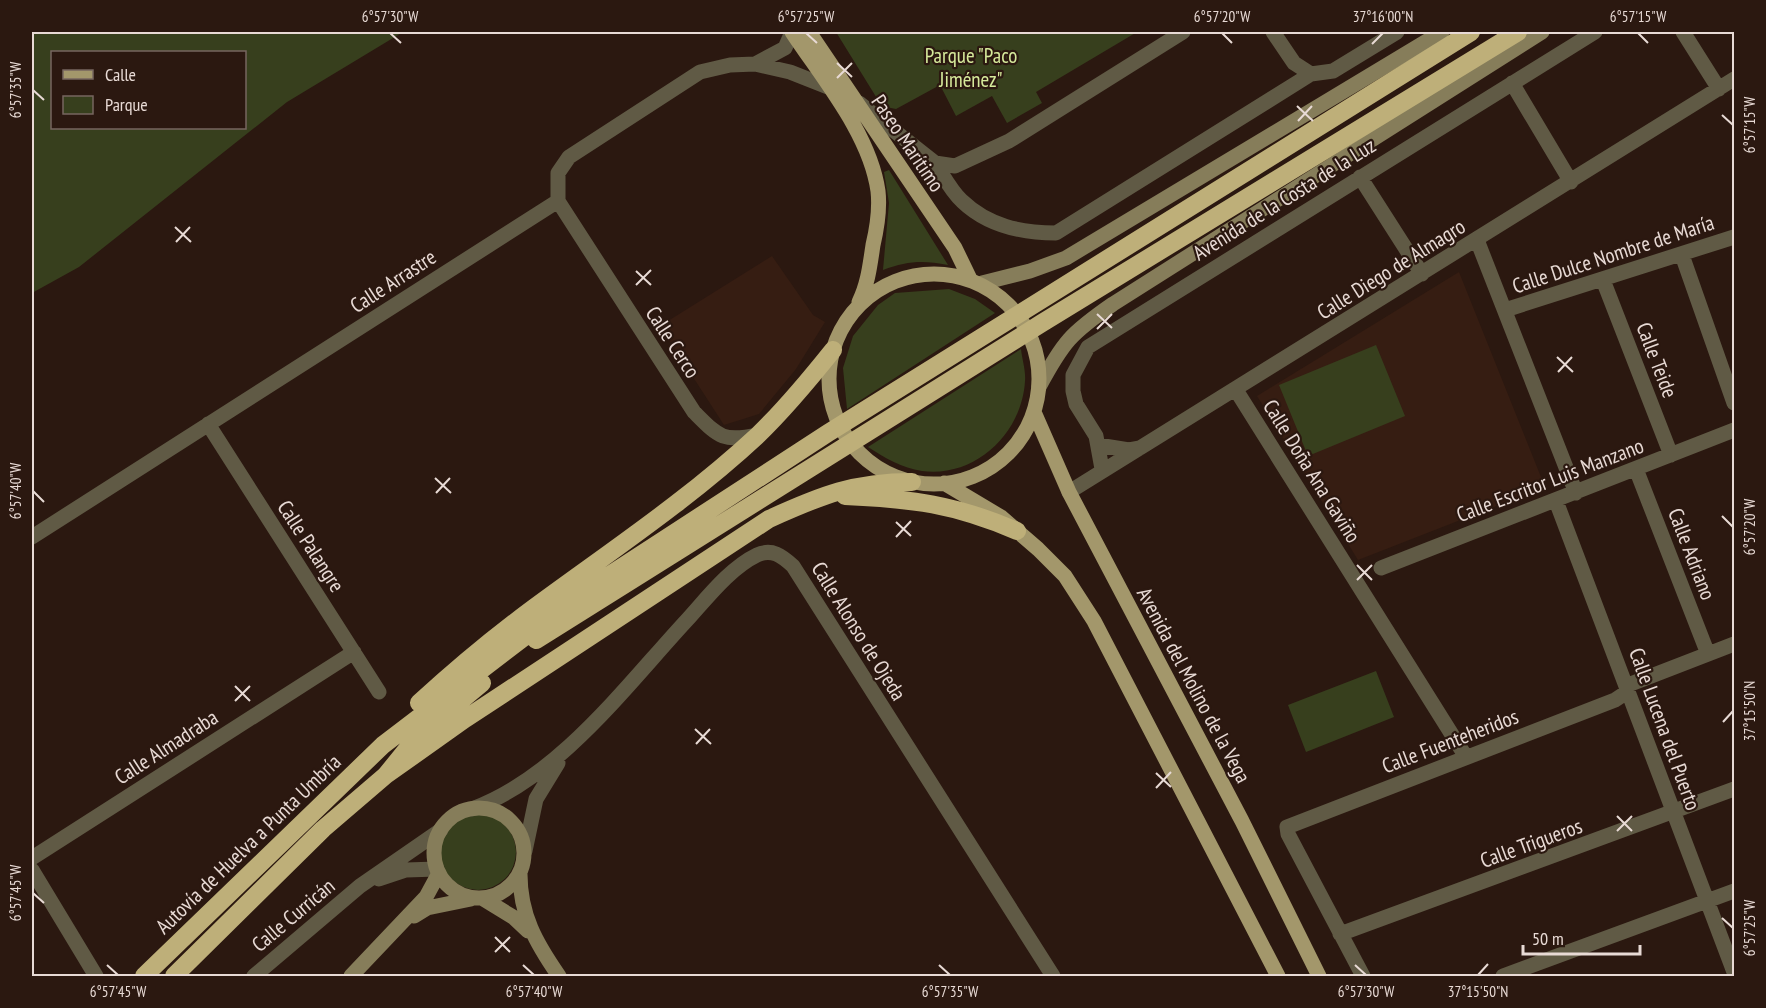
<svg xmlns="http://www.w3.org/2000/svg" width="1766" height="1008" font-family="'PT Sans Narrow',sans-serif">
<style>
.built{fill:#361d12}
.green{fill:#373f1d;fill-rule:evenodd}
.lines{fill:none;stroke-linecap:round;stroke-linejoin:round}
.street{stroke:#605a45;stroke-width:15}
.secondary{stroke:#867d5a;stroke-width:15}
.primary{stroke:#a3976b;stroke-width:15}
.highway{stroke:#beaf79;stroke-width:18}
.ticks{fill:none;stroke:#e8dad5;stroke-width:2}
.labels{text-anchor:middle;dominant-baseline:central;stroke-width:4.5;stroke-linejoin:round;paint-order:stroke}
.park-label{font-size:21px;fill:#d6ea9b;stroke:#2b1810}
.street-label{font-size:21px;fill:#e8dad5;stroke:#2b1810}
.neatline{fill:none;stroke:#e8dad5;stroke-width:2}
.ticks-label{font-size:15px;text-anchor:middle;fill:#e8dad5}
</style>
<rect width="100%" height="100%" fill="#2b1810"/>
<path class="built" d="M772 256 813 315 825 322 796 369 759 414 724 425 660 326Z
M1459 272 1545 487 1358 560 1257 396Z"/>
<path class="green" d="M32 32H403L287 102 79 267 32 293ZM244 52V128H52V52Z
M836 32H1137L1036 92 1042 103 1007 123 992 96 956 116 940 85 896 109 886 107 878 100Z
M889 170 948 265C923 260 907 261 883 270L889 203 884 172Z
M949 289 975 299 995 313 847 409 843 368 853 336 878 305 895 293Z
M1376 345 1405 416 1308 456 1279 385Z
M1021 349C1022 359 1026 371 1025 381 1022 433 976 478 922 471 902 468 885 458 868 447Z
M1376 671 1394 717 1306 752 1288 705Z
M440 852a38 38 0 1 1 76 0a38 38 0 1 1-76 0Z"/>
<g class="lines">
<path class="street" d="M1273 32 1294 63 1311 74
M1683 32 1719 89
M755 64 785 48 792 32
M1512 83 1571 182
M859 103 935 163 955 166 1009 141 1183 32
M935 163C943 175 951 191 962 201 988 226 1021 233 1056 233L1311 74 1333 71 1397 32
M1360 177 1422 274
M558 201V173L569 157 700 72 730 65 755 64 790 72 828 87
M558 201 694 412C719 437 722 442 758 435
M1477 240 1576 493
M1682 255 1734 403
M1603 280 1671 455
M1505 310 1734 237
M1236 390 1466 757
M208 424 379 692
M1098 445 1129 450 1140 448
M1102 469 1096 436 1076 404 1073 391V375L1088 347 1595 32
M1636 469 1708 654
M1069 492 1734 79
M1556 501 1734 972
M32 537 558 201
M1381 568 1734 430
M1628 685 1734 644
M472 809C559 777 625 687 687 620 707 598 730 568 757 555 772 548 782 556 793 566L1053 976
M525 851 536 799 558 763
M32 858 354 652
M32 870 96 976
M379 879 406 870 437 869
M1340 934 1734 789
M254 976 360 886 441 830
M1363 976 1288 834 1287 827 1615 700 1627 692
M1503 976 1734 891"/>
<path class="secondary" d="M982 283 1030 271 1066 258 1442 32
M1039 387C1063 342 1071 333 1113 304L1542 32
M434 853a45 45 0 1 1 90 0a45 45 0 1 1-90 0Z
M520 874C520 915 536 943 559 976
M482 898 513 917 528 931
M414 916 427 908 471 899
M351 976 426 897 439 873"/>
<path class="primary" d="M792 32C823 79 870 134 878 191 880 209 877 228 873 245 870 265 868 284 859 302
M809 32 955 248 970 279
M829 379a105 105 0 1 1 210 0a105 105 0 1 1-210 0Z
M1034 412 1069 492 1242 821 1319 976
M944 483 1001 517 1038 549 1065 576 1094 621 1278 976"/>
<path class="highway" d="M845 496C913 499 954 504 1017 531
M536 640 1042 323 1518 32
M419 703C455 670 492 639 531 610 608 553 687 501 758 435 785 409 809 380 833 350
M386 775 416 738 482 683
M144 976 383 745 582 593 828 433 1471 32
M174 976 323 829 386 775 465 719 769 519C822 495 854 482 912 482"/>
</g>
<path class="ticks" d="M390 33 401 43M806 33 817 43M1222 33 1232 43M1638 33 1648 43M1372 44 1383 33M837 63 852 77M837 78 852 63M33 90 44 100M1297 106 1313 121M1722 115 1733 125M1298 121 1312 106M175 227 191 242M176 242 190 227M636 271 651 285M636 285 651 270M1097 314 1112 328M1097 329 1112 314M1557 357 1573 372M1558 372 1572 357M435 478 451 493M33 491 44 502M436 493 450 478M1722 516 1733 527M896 522 911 536M896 537 911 521M1357 565 1372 580M1357 580 1372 565M235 686 250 701M235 701 250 686M1723 722 1733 711M695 729 711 744M696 744 710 729M1156 773 1171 787M1156 788 1171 772M1617 816 1632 831M1617 831 1632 816M33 893 44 903M1722 918 1733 928M495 937 510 952M495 952 510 937M107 965 118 975M523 965 534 975M939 965 950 975M1355 965 1366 975M1478 975 1488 964"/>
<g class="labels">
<g class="park-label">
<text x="971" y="55">Parque "Paco<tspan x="971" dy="24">Jiménez"</tspan></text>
</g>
<g class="street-label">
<text transform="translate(908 143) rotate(56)">Paseo Marítimo</text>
<text transform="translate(1284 199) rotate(-32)">Avenida de la Costa de la Luz</text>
<text transform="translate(1613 254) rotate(-18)">Calle Dulce Nombre de María</text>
<text transform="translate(1391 269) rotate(-32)">Calle Diego de Almagro</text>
<text transform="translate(393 281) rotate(-33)">Calle Arrastre</text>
<text transform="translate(673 342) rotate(57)">Calle Cerco</text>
<text transform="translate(1657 360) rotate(69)">Calle Teide</text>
<text transform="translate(1312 471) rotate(58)">Calle Doña Ana Gaviño</text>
<text transform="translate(1550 480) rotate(-21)">Calle Escritor Luis Manzano</text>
<text transform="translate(311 546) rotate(57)">Calle Palangre</text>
<text transform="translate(1692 554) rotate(69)">Calle Adriano</text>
<text transform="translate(859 631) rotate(58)">Calle Alonso de Ojeda</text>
<text transform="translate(1194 685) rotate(62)">Avenida del Molino de la Vega</text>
<text transform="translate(1665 729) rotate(70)">Calle Lucena del Puerto</text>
<text transform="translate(1450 741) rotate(-21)">Calle Fuenteheridos</text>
<text transform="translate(166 747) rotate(-33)">Calle Almadraba</text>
<text transform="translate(1531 843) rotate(-20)">Calle Trigueros</text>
<text transform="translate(248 844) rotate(-44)">Autovía de Huelva a Punta Umbría</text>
<text transform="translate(293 915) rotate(-40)">Calle Curricán</text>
</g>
</g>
<rect width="1766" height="1008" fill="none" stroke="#2b1810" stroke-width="66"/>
<rect x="51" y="51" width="195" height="78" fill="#2b1810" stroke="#77665f" stroke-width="1.5"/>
<rect x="63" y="70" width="30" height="9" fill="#a3976b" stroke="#77665f" stroke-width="1.5"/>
<text x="105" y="81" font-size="18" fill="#e8dad5">Calle</text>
<rect x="63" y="96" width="30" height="18" fill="#373f1d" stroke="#77665f" stroke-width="1.5"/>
<text x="105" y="111" font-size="18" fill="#e8dad5">Parque</text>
<path d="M1523 945v9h117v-9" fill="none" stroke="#e8dad5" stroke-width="3"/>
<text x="1532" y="945" font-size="18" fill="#e8dad5" stroke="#2b1810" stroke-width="4.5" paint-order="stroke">50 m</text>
<rect x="33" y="33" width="1700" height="942" class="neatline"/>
<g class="ticks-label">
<text x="390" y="22">6°57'30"W</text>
<text x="806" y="22">6°57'25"W</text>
<text x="1222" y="22">6°57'20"W</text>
<text x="1383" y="22">37°16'00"N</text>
<text x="1638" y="22">6°57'15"W</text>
<text transform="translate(16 90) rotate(-90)" y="5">6°57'35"W</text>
<text transform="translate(1750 125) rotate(-90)" y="5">6°57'15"W</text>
<text transform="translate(16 491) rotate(-90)" y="5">6°57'40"W</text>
<text transform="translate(1750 527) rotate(-90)" y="5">6°57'20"W</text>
<text transform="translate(1750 711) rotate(-90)" y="5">37°15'50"N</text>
<text transform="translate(16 893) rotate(-90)" y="5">6°57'45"W</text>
<text transform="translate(1750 928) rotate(-90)" y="5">6°57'25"W</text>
<text x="118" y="997">6°57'45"W</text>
<text x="534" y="997">6°57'40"W</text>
<text x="950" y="997">6°57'35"W</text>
<text x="1366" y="997">6°57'30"W</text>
<text x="1478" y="997">37°15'50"N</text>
</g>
</svg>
